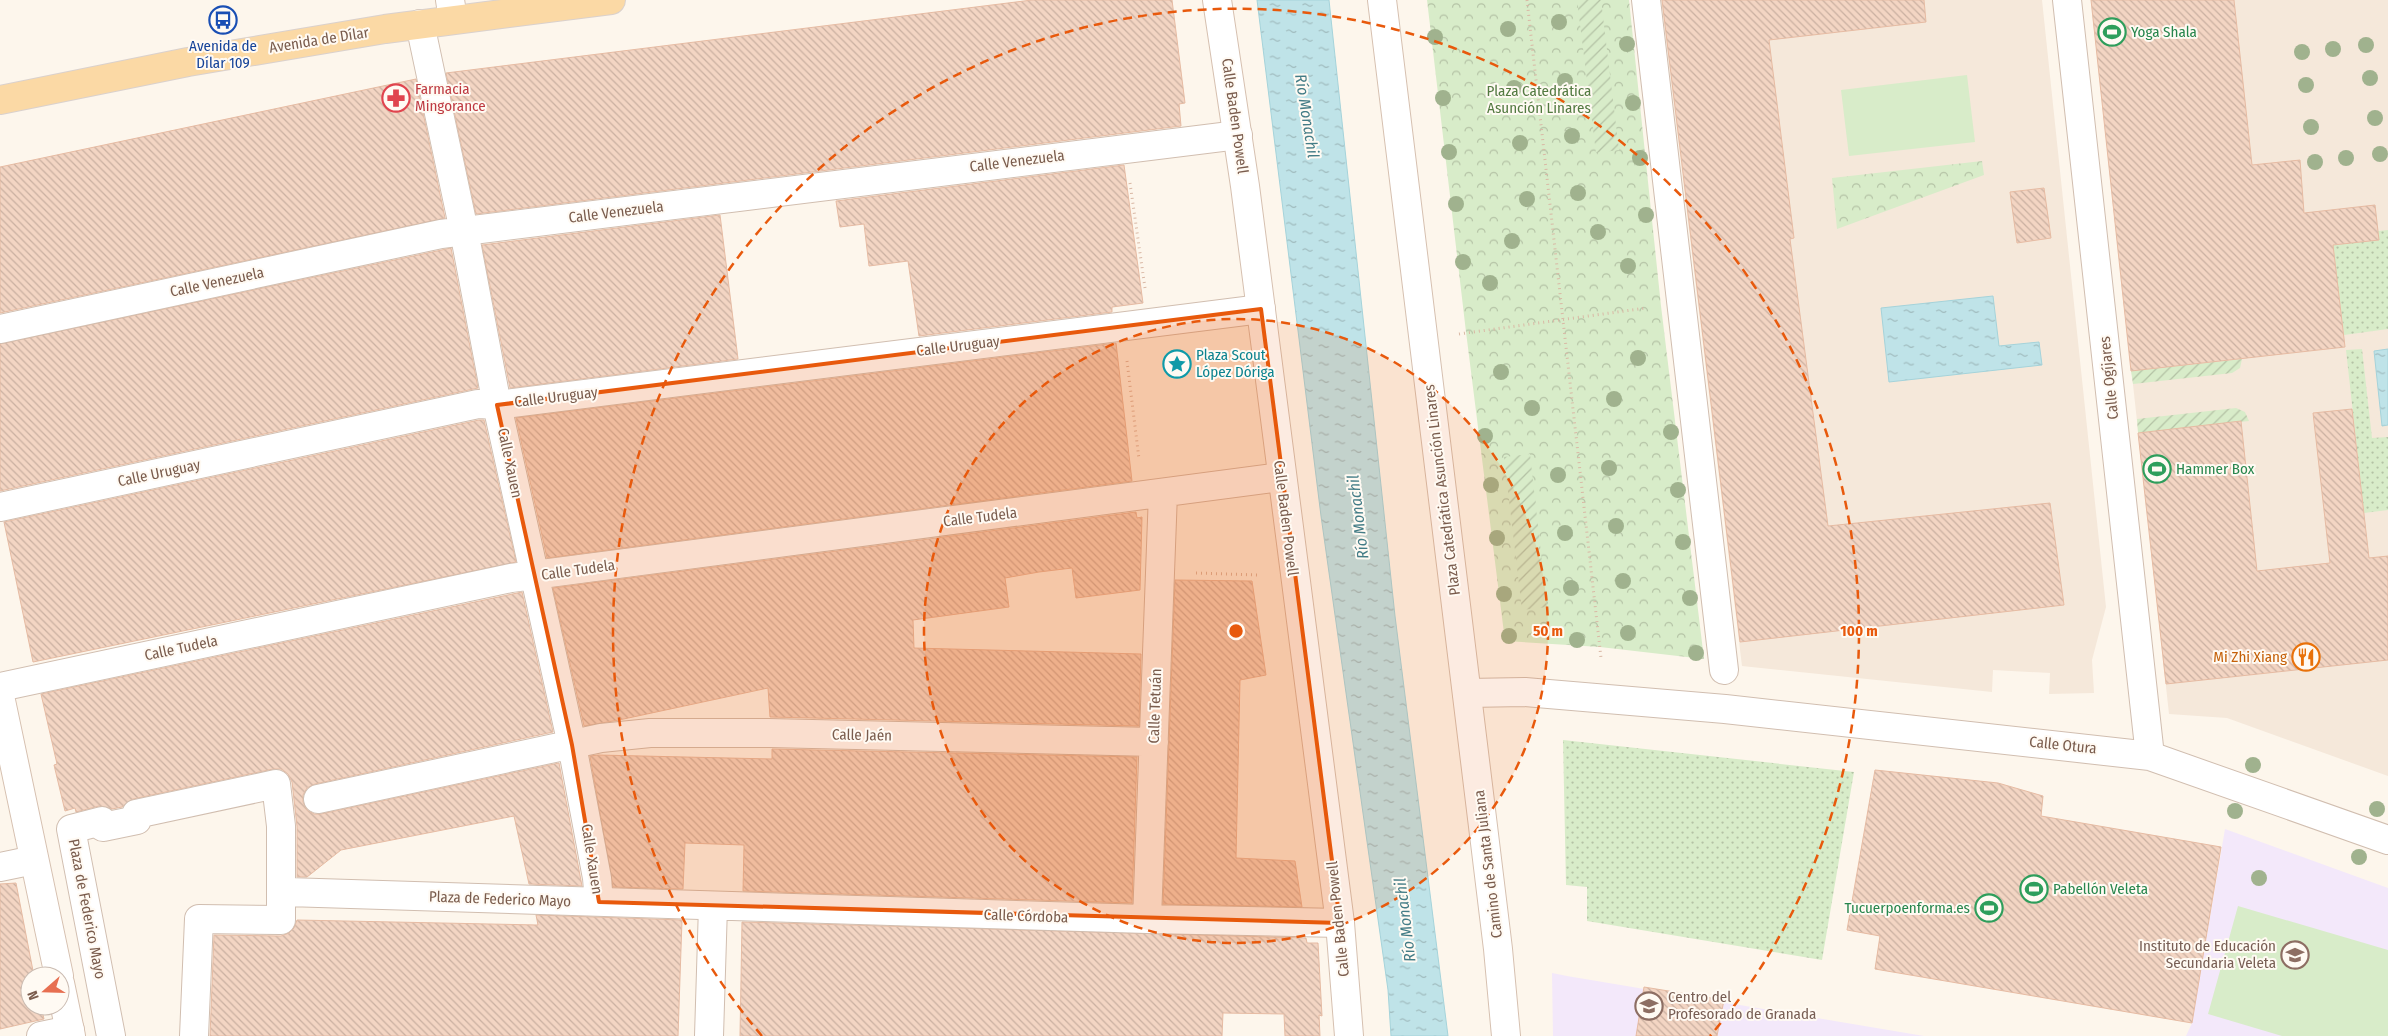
<svg xmlns="http://www.w3.org/2000/svg" width="2388" height="1036" font-family="'Fira Sans Condensed',sans-serif">
<style>
.residential{fill:#f5e8da}
.education{fill:#f3e8fa}
.grass{fill:url(#grass-dots)}
.forest{fill:url(#forest-crowns)}
.garden{fill:url(#garden-furrows)}
.pitch{fill:#d8ecc9}
.water{fill:url(#water-ripples);stroke:#a5d3da}
.building{fill:url(#building-back-hatch);stroke:#e6bba3}
.lines{fill:none;stroke-linecap:round;stroke-linejoin:round}
.street-casing{stroke:#d1beb0;stroke-width:30}
.secondary-casing{stroke:#d6c0b0;stroke-width:30}
.primary-casing{stroke:#dad1cd;stroke-width:30}
.path{stroke:#d9b8a5;stroke-width:3;stroke-dasharray:1 4;stroke-linecap:butt}
.street{stroke:#fff;stroke-width:28}
.secondary{stroke:#fff;stroke-width:28}
.primary{stroke:#fbd9a5;stroke-width:28}
.tree{fill:#a0b28e}
.marked{fill:#e8590c;fill-opacity:0.2;stroke:#e8590c;stroke-width:4;stroke-linejoin:round}
.ring{fill:none;stroke:#e8590c;stroke-width:2.5;stroke-dasharray:9 6}
.labels{text-anchor:middle;dominant-baseline:central;stroke-width:4;stroke-linejoin:round;paint-order:stroke}
.leisure-label{font-size:15px;fill:#27864d;stroke:#fffaf3;text-anchor:start}
.street-label{font-size:15px;fill:#7a5c4d;stroke:#fffaf3}
.transit-label{font-size:15px;fill:#164399;stroke:#fffaf3}
.health-label{font-size:15px;fill:#be3a42;stroke:#fffaf3;text-anchor:start}
.park-label{font-size:15px;fill:#537a41;stroke:#fffaf3}
.culture-label{font-size:15px;fill:#0d838f;stroke:#fffaf3;text-anchor:start}
.food-label{font-size:15px;fill:#c56008;stroke:#fffaf3;text-anchor:end}
.education-label{font-size:15px;fill:#785e54;stroke:#fffaf3;text-anchor:end}
.water-label{font-size:16px;font-style:italic;fill:#437c86;stroke:#fffaf3}
.centre{fill:#e8590c;stroke:#fffaf3;stroke-width:2.5}
.ring-label{font-size:15px;text-anchor:middle;font-weight:bold;fill:#e8590c;stroke:#fffaf3;stroke-width:4;stroke-linejoin:round;paint-order:stroke}
</style>
<defs>
<pattern id="grass-dots" width="8" height="8" patternUnits="userSpaceOnUse" patternTransform="scale(1.25)"><rect width="8" height="8" fill="#d8ecc9"/><path d="M2 2h.1M6 6h.1" fill="none" stroke="#b4c2a5" stroke-width="1.8" stroke-linecap="round"/></pattern>
<pattern id="forest-crowns" width="20" height="18" patternUnits="userSpaceOnUse" patternTransform="scale(1.25)"><rect width="20" height="18" fill="#d8ecc9"/><path d="M2 6a3 3 0 1 1 6 0M12 15a3 3 0 1 1 6 0" fill="none" stroke="#b4c2a5"/></pattern>
<pattern id="garden-furrows" width="10" height="10" patternUnits="userSpaceOnUse" patternTransform="scale(1.25)"><rect width="10" height="10" fill="#d8ecc9"/><path d="M-1 1l2-2M0 10L10 0M9 11l2-2" fill="none" stroke="#b4c2a5"/></pattern>
<pattern id="water-ripples" width="26" height="14" patternUnits="userSpaceOnUse" patternTransform="scale(1.25)"><rect width="26" height="14" fill="#bfe3e8"/><path d="M2 4q2-2 4 0t4 0M15 11q2-2 4 0t4 0" fill="none" stroke="#a0bbbe"/></pattern>
<pattern id="building-back-hatch" width="6" height="6" patternUnits="userSpaceOnUse" patternTransform="scale(1.25)"><rect width="6" height="6" fill="#f3d5c3"/><path d="M-1 5l2 2M0 0l6 6M5-1l2 2" fill="none" stroke="#cab0a1"/></pattern>
</defs>
<rect width="100%" height="100%" fill="#fdf6ec"/>
<path class="residential" d="M1661 0H2042L2106 607 2092 660 2094 693 2049 694 2050 673 1993 670 1992 692 1742 666Z
M2091 0H2388V776L2227 718 2169 714Z"/>
<path class="education" d="M2225 829 2388 888V1036H2186L2192 1023Z
M1552 973 1567 976 1924 1036H1553Z"/>
<path class="grass" d="M2388 230V329L2344 335 2333 245 2379 240 2378 231Z
M2362 349 2372 438 2388 437V510L2364 513 2346 350Z
M1563 740 1854 772 1822 960 1587 921V887L1566 885Z"/>
<path class="forest" d="M1427 0H1629L1661 306 1704 659 1600 647 1505 641 1466 332Z
M1982 161 1984 175 1837 229 1832 178Z"/>
<path class="garden" d="M1577 0H1601L1619 150 1596 153Z
M2242 359 2240 368 2232 373 2133 384 2131 371Z
M2236 408 2245 412 2249 421 2138 433 2137 419Z
M1530 454 1547 607 1522 610 1504 457Z"/>
<path class="pitch" d="M1967 75 1975 142 1849 156 1841 90Z
M2238 906 2388 950V1036H2282L2208 1014Z"/>
<path class="water" d="M1257 0H1329L1395 616 1448 1036H1391L1388 990 1321 516Z
M1993 296 1999 346 2039 342 2042 365 1889 382 1881 308Z
M2388 349V425L2382 426 2374 351Z"/>
<path class="building" d="M1032 0H1172L1185 103 1179 104 1181 126 476 214 446 73Z
M1662 0H1924L1926 22 1769 40 1794 238 1790 239 1828 526 2050 503 2064 605 1740 642Z
M2091 0H2234L2252 165 2300 160 2304 213 2375 205 2379 240 2333 245 2345 347 2131 371Z
M416 79 445 218 0 313V167Z
M1124 165 1143 303 1112 307V312L919 336 908 261 869 266 864 224 840 227 836 201Z
M2044 188 2051 238 2017 243 2010 192Z
M720 215 738 359 510 388 482 245Z
M451 248 478 388 0 491V344Z
M1116 343 1132 481 547 558 516 418Z
M2352 409 2369 558 2388 556V660L2166 684 2138 433 2241 421 2257 571 2330 563 2313 413Z
M479 420H484L516 562 33 662 4 522Z
M1136 512 1137 518 1142 517 1140 590 1076 598 1072 568 1039 572 1005 578 1009 607 913 620 914 648 1141 654 1139 726 770 717 768 688 619 720 584 726 553 588Z
M1175 580 1252 581 1266 675 1240 680 1236 858 1295 861 1302 907 1163 904Z
M522 592 553 732 315 784 307 788 303 795V802L307 810 314 814H321L559 763 582 886 529 884 514 816 341 850 307 877H297V826L292 782 288 774 281 769H273L133 799 122 807 112 809 99 806 76 812 75 808 65 811 54 765 57 764 41 694Z
M772 749 1137 757 1132 903 743 891 744 845 685 843 683 889 613 887 590 756 598 755 772 759Z
M1875 770 1998 783 2043 796 2041 816 2221 847 2192 1023 1875 969 1880 936 1847 930Z
M16 883 34 976H30V1006H41L44 1019 0 1029V884Z
M536 915 682 920 678 1036H210L214 935 281 936 289 933 294 928 297 920 538 925Z
M742 922 1306 938 1307 943H1318L1322 1016 1319 1015 1320 1036H1285L1284 1014 1223 1013 1222 1036H740Z
M1644 987 1724 1000 1717 1036H1636Z"/>
<g class="lines">
<g class="street-casing">
<path id="street" d="M1646 0 1724 670
M2067 0 2150 756
M420 24 464 231 497 405 572 745 597 878 599 902
M0 329 441 234 1238 135
M0 507 478 404 497 405 1261 309
M0 687 511 578 1281 477
M1467 693 1525 692 1725 709 2150 756 2388 840
M318 799 601 738 650 733H769L1154 742
M0 867 34 860
M287 892 1147 919 1340 923
M1147 919 1163 493
M41 1036 70 1030
M111 1036 71 829 102 821 103 827 137 820 136 814 276 784 281 826V920L199 919 194 1036
M709 1036 713 906"/>
</g>
<g class="secondary-casing">
<path id="secondary" d="M450 0 453 19
M1217 0 1245 186 1340 923 1349 1036
M1382 0 1498 949 1506 1036
M0 696 59 976
M60 983 71 1036"/>
</g>
<g class="primary-casing">
<path id="primary" d="M0 100 188 62 385 29 611 0"/>
</g>
<path class="path" d="M1527 0 1601 658
M1130 183 1145 288
M1459 334 1646 308
M1127 361 1139 459
M1196 573 1258 575"/>
<use href="#street" class="street"/>
<use href="#secondary" class="secondary"/>
<use href="#primary" class="primary"/>
</g>
<g class="tree">
<circle cx="1559" cy="22" r="8"/>
<circle cx="1508" cy="29" r="8"/>
<circle cx="1435" cy="37" r="8"/>
<circle cx="1627" cy="44" r="8"/>
<circle cx="2366" cy="45" r="8"/>
<circle cx="2333" cy="49" r="8"/>
<circle cx="2302" cy="52" r="8"/>
<circle cx="2370" cy="78" r="8"/>
<circle cx="1565" cy="81" r="8"/>
<circle cx="2306" cy="85" r="8"/>
<circle cx="1514" cy="88" r="8"/>
<circle cx="1443" cy="98" r="8"/>
<circle cx="1633" cy="103" r="8"/>
<circle cx="2375" cy="118" r="8"/>
<circle cx="2311" cy="127" r="8"/>
<circle cx="1572" cy="136" r="8"/>
<circle cx="1520" cy="143" r="8"/>
<circle cx="1449" cy="152" r="8"/>
<circle cx="2380" cy="154" r="8"/>
<circle cx="1640" cy="158" r="8"/>
<circle cx="2346" cy="158" r="8"/>
<circle cx="2315" cy="162" r="8"/>
<circle cx="1578" cy="193" r="8"/>
<circle cx="1527" cy="199" r="8"/>
<circle cx="1456" cy="204" r="8"/>
<circle cx="1646" cy="215" r="8"/>
<circle cx="1598" cy="232" r="8"/>
<circle cx="1512" cy="241" r="8"/>
<circle cx="1463" cy="262" r="8"/>
<circle cx="1628" cy="266" r="8"/>
<circle cx="1490" cy="283" r="8"/>
<circle cx="1638" cy="358" r="8"/>
<circle cx="1501" cy="372" r="8"/>
<circle cx="1614" cy="399" r="8"/>
<circle cx="1532" cy="408" r="8"/>
<circle cx="1671" cy="432" r="8"/>
<circle cx="1485" cy="436" r="8"/>
<circle cx="1609" cy="468" r="8"/>
<circle cx="1558" cy="475" r="8"/>
<circle cx="1491" cy="485" r="8"/>
<circle cx="1678" cy="490" r="8"/>
<circle cx="1616" cy="526" r="8"/>
<circle cx="1565" cy="533" r="8"/>
<circle cx="1497" cy="538" r="8"/>
<circle cx="1683" cy="542" r="8"/>
<circle cx="1623" cy="581" r="8"/>
<circle cx="1571" cy="588" r="8"/>
<circle cx="1504" cy="594" r="8"/>
<circle cx="1690" cy="598" r="8"/>
<circle cx="1628" cy="633" r="8"/>
<circle cx="1509" cy="636" r="8"/>
<circle cx="1577" cy="640" r="8"/>
<circle cx="1696" cy="653" r="8"/>
<circle cx="2253" cy="765" r="8"/>
<circle cx="2377" cy="809" r="8"/>
<circle cx="2235" cy="811" r="8"/>
<circle cx="2359" cy="857" r="8"/>
<circle cx="2259" cy="878" r="8"/>
</g>
<path class="marked" d="M1261 309 1340 923 599 902 572 745 497 405Z"/>
<circle cx="1236" cy="631" r="312" fill="#e8590c" fill-opacity=".12"/>
<g class="ring">
<circle cx="1236" cy="631" r="312"/>
<path d="M762 1036A623 623 0 1 1 1710 1036"/>
</g>
<defs>
<g id="bus-ring" transform="scale(1.4375)"><circle r="9.5" fill="#fffaf3" stroke="#1a4fb4" stroke-width="1.5"/><path d="M-5-6H5V4H4V6H2V4H-2V6H-4V4H-5ZM-3.5-4V0h7V-4ZM-3.5 1.2v1.5H-2V1.2ZM2 1.2v1.5H3.5V1.2Z" fill="#1a4fb4"/></g>
<g id="stadium-ring" transform="scale(1.4375)"><circle r="9.5" fill="#fffaf3" stroke="#2e9e5b" stroke-width="1.5"/><path d="M0-5a6.5 5 0 1 0 0 10a6.5 5 0 1 0 0-10ZM-3.5-1.8h7v3.6h-7Z" fill="#2e9e5b"/></g>
<g id="pharmacy-ring" transform="scale(1.4375)"><circle r="9.5" fill="#fffaf3" stroke="#e0444e" stroke-width="1.5"/><path d="M-2-6h4v4h4v4h-4v4h-4v-4h-4v-4h4Z" fill="#e0444e"/></g>
<g id="sight-ring" transform="scale(1.4375)"><circle r="9.5" fill="#fffaf3" stroke="#0f9aa8" stroke-width="1.5"/><path d="M0-6L1.8-2.2L6-1.7L2.9 1.2L3.7 5.4L0 3.3L-3.7 5.4L-2.9 1.2L-6-1.7L-1.8-2.2Z" fill="#0f9aa8"/></g>
<g id="restaurant-ring" transform="scale(1.4375)"><circle r="9.5" fill="#fffaf3" stroke="#e8710a" stroke-width="1.5"/><path d="M-5-6h1v4h1v-4h1v4h1v-4h1v5L-1.5 .5V6h-2V.5L-5-1ZM5-6V6H3V1.5H1.5Q1.5-4 5-6Z" fill="#e8710a"/></g>
<g id="school-ring" transform="scale(1.4375)"><circle r="9.5" fill="#fffaf3" stroke="#8d6e63" stroke-width="1.5"/><path d="M0-5L7-2L0 1L-7-2ZM-4 1L0 2.5L4 1V4Q0 6-4 4Z" fill="#8d6e63"/></g>
<g id="university-ring" transform="scale(1.4375)"><circle r="9.5" fill="#fffaf3" stroke="#8d6e63" stroke-width="1.5"/><path d="M0-5L7-2L0 1L-7-2ZM-4 1L0 2.5L4 1V4Q0 6-4 4Z" fill="#8d6e63"/></g>
</defs>
<g fill-rule="evenodd">
<use href="#bus-ring" x="223" y="20"/>
<use href="#stadium-ring" x="2112" y="32"/>
<use href="#pharmacy-ring" x="396" y="98"/>
<use href="#sight-ring" x="1177" y="364"/>
<use href="#stadium-ring" x="2157" y="469"/>
<use href="#restaurant-ring" x="2306" y="657"/>
<use href="#stadium-ring" x="2034" y="889"/>
<use href="#stadium-ring" x="1989" y="908"/>
<use href="#school-ring" x="2295" y="955"/>
<use href="#university-ring" x="1649" y="1006"/>
</g>
<g class="labels">
<g class="leisure-label">
<text x="2131" y="32">Yoga Shala</text>
<text x="2176" y="469">Hammer Box</text>
<text x="2053" y="889">Pabellón Veleta</text>
<text x="1970" y="908" text-anchor="end">Tucuerpoenforma.es</text>
</g>
<g class="street-label">
<text transform="translate(319 40) rotate(-9)">Avenida de Dílar</text>
<text transform="translate(1235 116) rotate(82)">Calle Baden Powell</text>
<text transform="translate(1017 161) rotate(-7)">Calle Venezuela</text>
<text transform="translate(616 212) rotate(-7)">Calle Venezuela</text>
<text transform="translate(217 282) rotate(-12)">Calle Venezuela</text>
<text transform="translate(958 346) rotate(-7)">Calle Uruguay</text>
<text transform="translate(2109 378) rotate(-96)">Calle Ogíjares</text>
<text transform="translate(556 397) rotate(-7)">Calle Uruguay</text>
<text transform="translate(510 463) rotate(78)">Calle Xauen</text>
<text transform="translate(159 473) rotate(-12)">Calle Uruguay</text>
<text transform="translate(1442 490) rotate(-97)">Plaza Catedrática Asunción Linares</text>
<text transform="translate(980 517) rotate(-7)">Calle Tudela</text>
<text transform="translate(1286 518) rotate(83)">Calle Baden Powell</text>
<text transform="translate(578 570) rotate(-8)">Calle Tudela</text>
<text transform="translate(181 648) rotate(-12)">Calle Tudela</text>
<text transform="translate(1155 706) rotate(-88)">Calle Tetuán</text>
<text transform="translate(862 735) rotate(1)">Calle Jaén</text>
<text transform="translate(2063 745) rotate(6)">Calle Otura</text>
<text transform="translate(592 859) rotate(81)">Calle Xauen</text>
<text transform="translate(1488 864) rotate(-97)">Camino de Santa Juliana</text>
<text transform="translate(500 899) rotate(2)">Plaza de Federico Mayo</text>
<text transform="translate(87 909) rotate(79)">Plaza de Federico Mayo</text>
<text transform="translate(1026 916) rotate(2)">Calle Córdoba</text>
<text transform="translate(1338 919) rotate(-96)">Calle Baden Powell</text>
</g>
<g class="transit-label">
<text x="223" y="46">Avenida de<tspan x="223" dy="17">Dílar 109</tspan></text>
</g>
<g class="health-label">
<text x="415" y="89">Farmacia<tspan x="415" dy="17">Mingorance</tspan></text>
</g>
<g class="park-label">
<text x="1539" y="91">Plaza Catedrática<tspan x="1539" dy="17">Asunción Linares</tspan></text>
</g>
<g class="culture-label">
<text x="1196" y="355">Plaza Scout<tspan x="1196" dy="17">López Dóriga</tspan></text>
</g>
<g class="food-label">
<text x="2287" y="657">Mi Zhi Xiang</text>
</g>
<g class="education-label">
<text x="2276" y="946">Instituto de Educación<tspan x="2276" dy="17">Secundaria Veleta</tspan></text>
<text x="1668" y="997" text-anchor="start">Centro del<tspan x="1668" dy="17">Profesorado de Granada</tspan></text>
</g>
<g class="water-label">
<text transform="translate(1307 116) rotate(81)">Río Monachil</text>
<text transform="translate(1358 517) rotate(-97)">Río Monachil</text>
<text transform="translate(1405 920) rotate(-97)">Río Monachil</text>
</g>
</g>
<circle cx="1236" cy="631" r="8" class="centre"/>
<g class="ring-label">
<text x="1548" y="636">50 m</text>
<text x="1859" y="636">100 m</text>
</g>
<g transform="translate(45 991) rotate(250)"><circle r="24" fill="#fffaf3" stroke="#cabbb1"/>
<path d="M0-4L9 19L0 12L-9 19Z" fill="#e76f51"/>
<text y="-8" font-size="14" font-weight="bold" text-anchor="middle" fill="#7a5c4d">N</text>
</g>
</svg>
